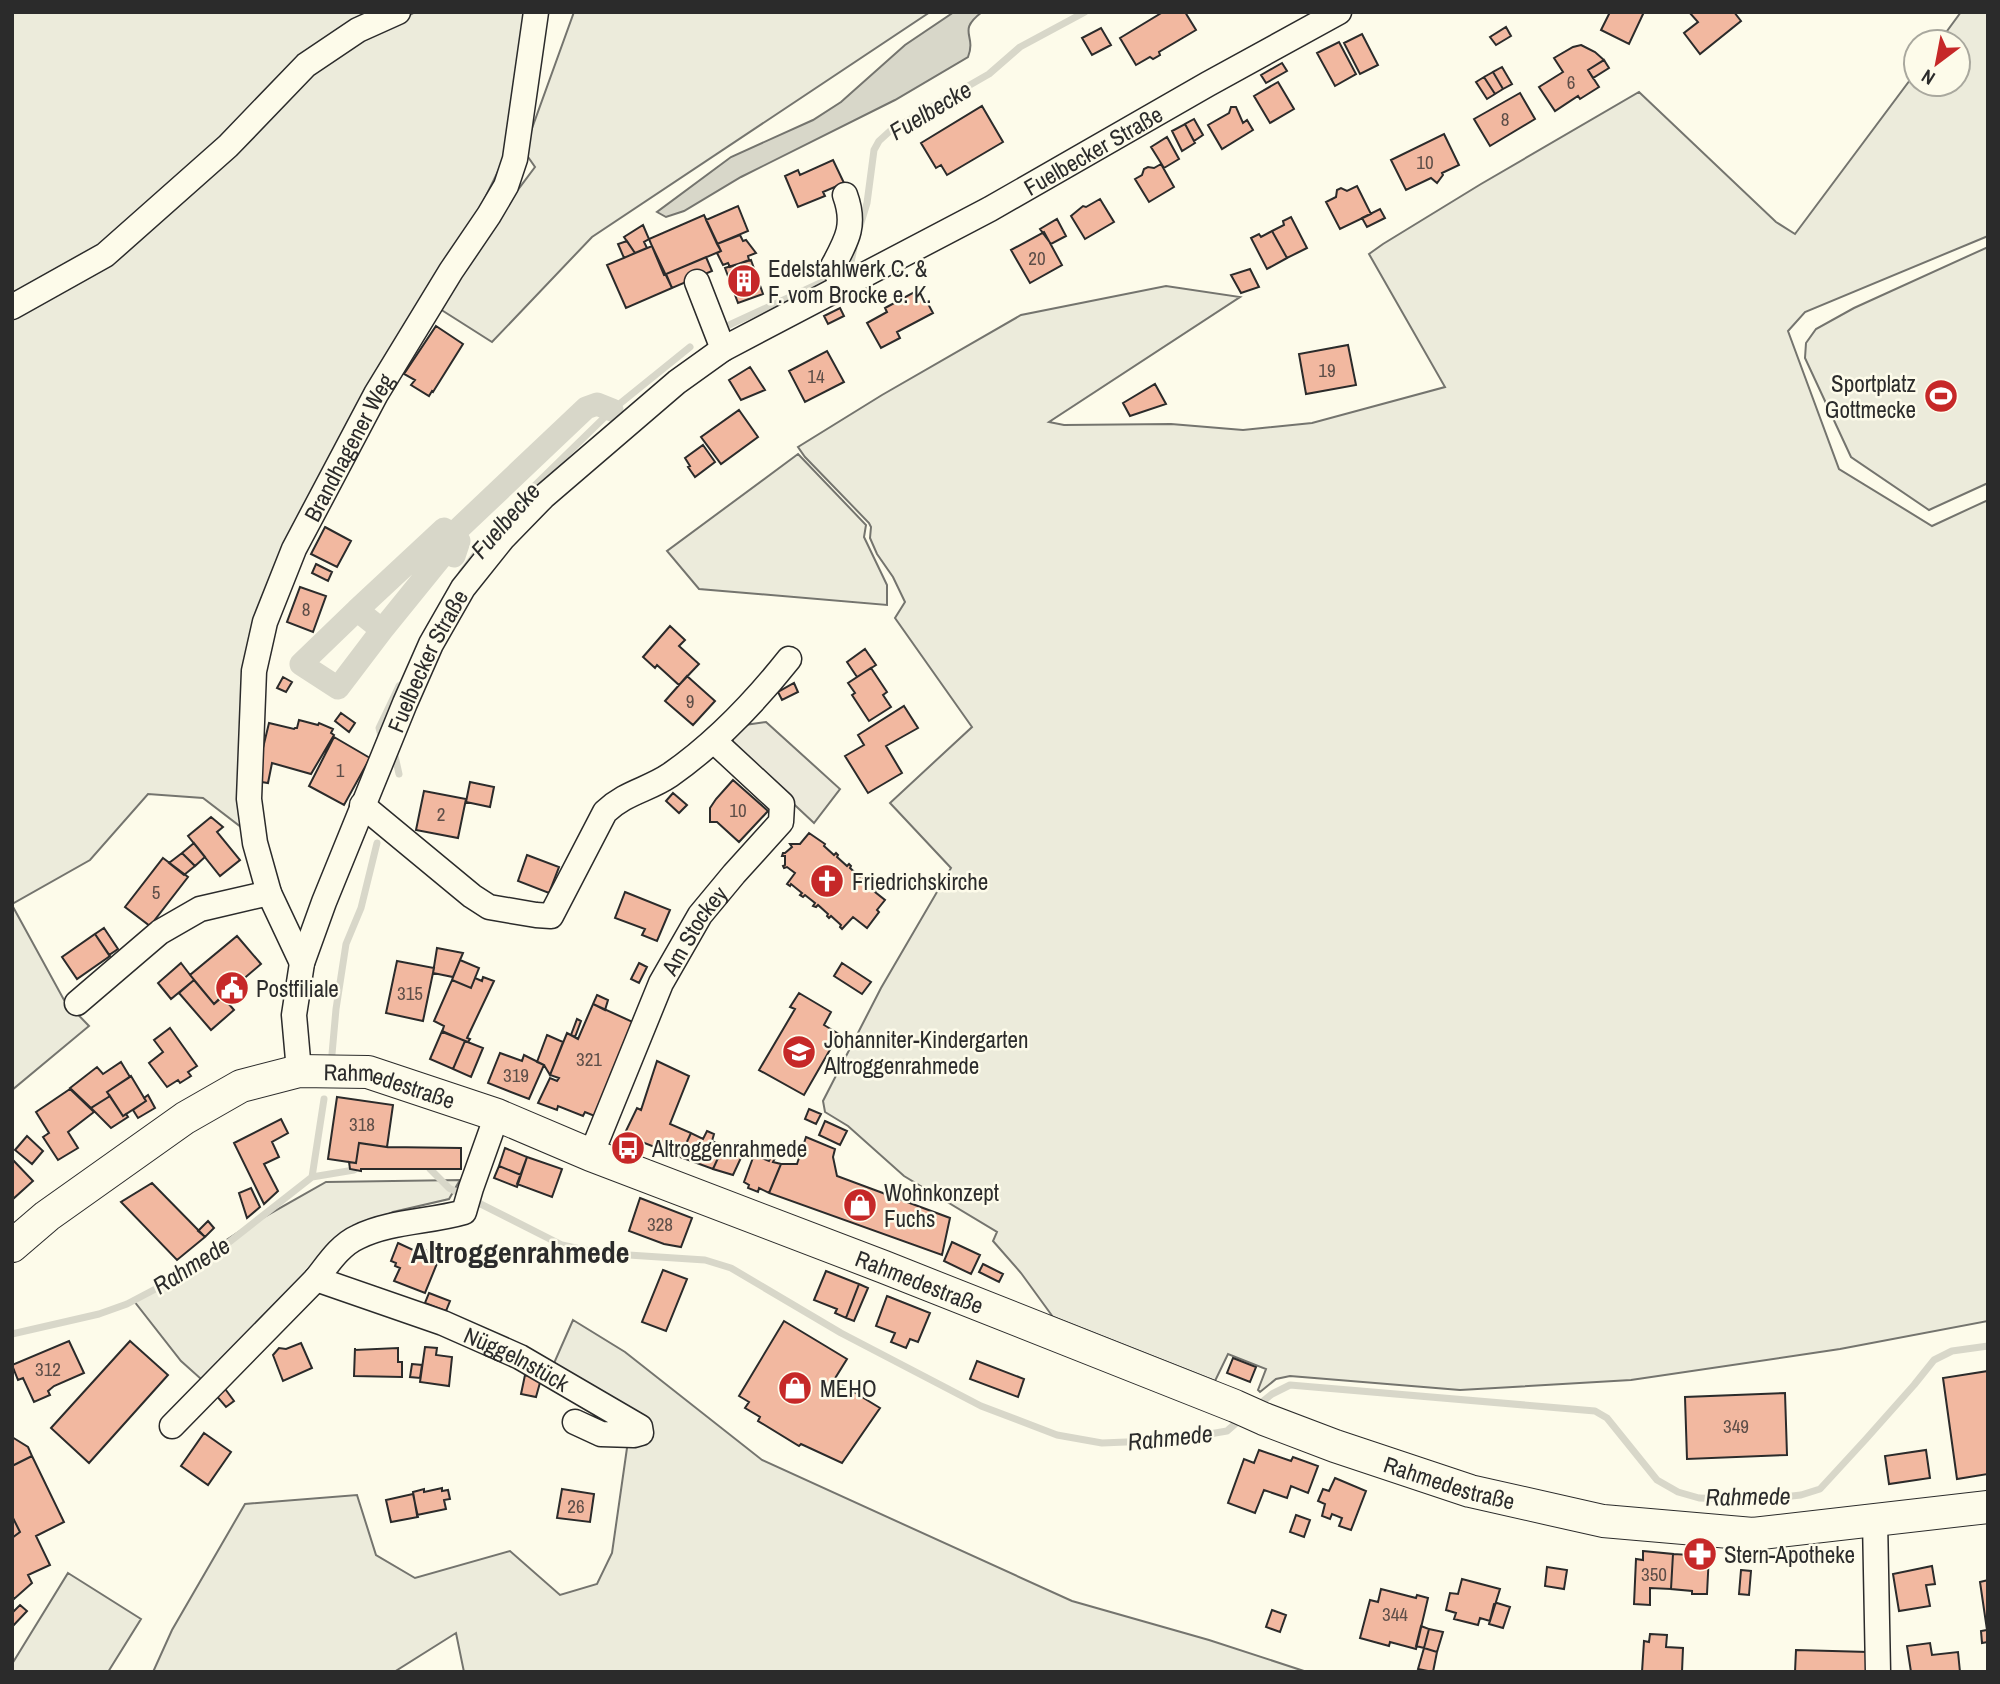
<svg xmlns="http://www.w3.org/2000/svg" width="2000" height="1684" font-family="'Archivo Narrow',sans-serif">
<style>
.green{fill:#ecebdb;stroke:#74746e;stroke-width:2}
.parking{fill:#eceadb;stroke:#74746e;stroke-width:2}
.water{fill:#d8d7c9;stroke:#74746e;stroke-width:2}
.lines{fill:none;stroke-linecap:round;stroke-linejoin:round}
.stream{stroke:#d8d7c9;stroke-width:7}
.canal{stroke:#d8d7c9;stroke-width:23}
.building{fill:#f2b8a0;stroke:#2b2b2b;stroke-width:2}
.minor-casing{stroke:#2b2b2b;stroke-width:27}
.major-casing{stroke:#2b2b2b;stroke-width:34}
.minor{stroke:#fdfbea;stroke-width:24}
.major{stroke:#fdfbea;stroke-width:32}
.labels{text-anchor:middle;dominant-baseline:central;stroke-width:5;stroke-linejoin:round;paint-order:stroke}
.number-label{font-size:19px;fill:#5d4e48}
.street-label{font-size:23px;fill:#2b2b2b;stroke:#fdfbea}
.poi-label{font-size:23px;fill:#2b2b2b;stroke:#fdfbea;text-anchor:start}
.water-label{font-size:24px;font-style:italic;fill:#2b2b2b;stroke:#fdfbea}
.district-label{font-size:30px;font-weight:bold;fill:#2b2b2b;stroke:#fdfbea}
</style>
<rect width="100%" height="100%" fill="#fdfbea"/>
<path class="green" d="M12 12H366L336 41 339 54 415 12H527L509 149 482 204 262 607 241 827 203 798 148 794 90 860 12 904Z
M574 12H930L592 237 492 342 440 309 493 223 535 167 526 154V145Z
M1961 12H1988V236L1805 312 1788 331 1839 469 1932 526 1988 500V1321L1840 1349 1631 1380 1460 1390 1290 1376 1276 1379 1260 1392 1258 1390 1266 1369 1228 1354 1215 1381 1053 1317 1021 1273 993 1241 997 1232 904 1176 848 1126 825 1112 823 1101 881 988 951 868 890 803 972 727 895 618 905 602 893 577 877 554 870 538 871 527 869 523 805 457 798 447 882 395 1021 315 1166 286 1240 297 1049 422 1064 425 1171 424 1243 430 1312 423 1445 387 1369 254 1383 244 1481 184 1639 92 1776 222 1795 234 1916 72V84H1958V42H1939Z
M1988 247V483L1929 510 1851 457 1805 358 1806 343 1816 329 1854 308Z
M798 454 866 525 864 537 887 585V605L699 589 667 551Z
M12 905 64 1000 89 1026 12 1090Z
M460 1180 449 1199 393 1212 350 1233 201 1379 181 1361 134 1301 243 1229 326 1182Z
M573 1320 625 1352 762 1460 1072 1601 1209 1640 1307 1672H464L456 1633 394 1672H153L172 1630 245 1504 357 1495 376 1555 415 1578 510 1551 560 1595 597 1584 612 1553 628 1441 624 1428 547 1379Z
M68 1573 141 1619 108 1672H12V1664Z"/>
<path class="parking" d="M766 722 840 789 814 823 739 753 733 745V737L745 725Z"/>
<path class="water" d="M954 12H982C956 32 977 34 968 57L895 100 741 177 684 211 666 217 657 212 731 157 813 120 841 102 905 45Z"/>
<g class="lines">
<path class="stream" d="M860 226 867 203 874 150 879 141 890 131 989 74 1020 47 1085 12
M851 262 854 248
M727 326 831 278
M499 525 527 493 612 410 690 347
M462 572 480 548
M381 736 379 728 399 686
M395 756 399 774
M332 1054 336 1009 346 944 361 908 377 843
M430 1169 449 1188 562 1245 598 1253 705 1260 731 1268 841 1333 981 1406 1057 1435 1102 1443 1174 1440 1227 1431 1242 1418
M312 1177 324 1099
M12 1334 99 1314 127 1304 182 1275 214 1254 312 1177 354 1170
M1257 1406 1272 1394 1290 1385 1595 1411 1607 1418 1657 1480 1678 1492 1699 1498 1753 1500 1801 1495 1820 1489 1866 1439 1914 1385 1934 1360 1952 1351 1988 1346"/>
<path class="canal" d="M451 536 444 529 357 610 382 630 446 551 454 556 459 541 451 536 586 408 597 404 612 410
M357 610 382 630 338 688 301 664Z"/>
</g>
<path class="building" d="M1163 12H1185L1196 30 1159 52 1160 55 1153 59 1150 57 1136 65 1120 38Z
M1610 12H1644L1629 44 1601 30Z
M1689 12H1734L1741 21 1700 54 1684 33 1698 22Z
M1506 27 1511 36 1496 45 1490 37Z
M1101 28 1111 45 1092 55 1082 38Z
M1362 34 1378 65 1360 74 1344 43Z
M1339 42 1356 74 1335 86 1317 53Z
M1581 45 1595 52 1604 60 1588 70 1599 87 1580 99 1578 96 1555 111 1539 87 1563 72 1554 58 1573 47Z
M1604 60 1609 68 1593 78 1588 70Z
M1282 63 1287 71 1266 83 1261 75Z
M1502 67 1512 84 1503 89 1493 72Z
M1493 72 1503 89 1495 94 1484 77Z
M1484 77 1495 94 1487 99 1476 82Z
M1278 82 1294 109 1270 123 1254 96Z
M1520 93 1535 119 1490 146 1474 119Z
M982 106 1003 142 947 175 941 165 936 168 921 143Z
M1231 107H1236L1243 123 1247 120 1253 130 1222 149 1208 125 1229 113Z
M1194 119 1203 135 1194 141 1185 124Z
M1185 124 1195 143 1182 151 1172 131Z
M1444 134 1459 165 1442 173 1443 175 1437 183 1431 178 1406 190 1391 160Z
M1167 137 1179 159 1164 168 1151 147Z
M833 160 844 183 823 192 825 196 798 207 785 176 798 170 800 175Z
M1161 164 1174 187 1149 202 1135 179 1142 175 1144 169 1148 167 1154 168Z
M1357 186 1371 214 1340 229 1326 202 1336 197 1337 190 1341 188 1347 191Z
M1100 199 1114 222 1085 239 1071 216 1083 206 1086 207Z
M738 206 748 231 717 244 706 220Z
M1380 209 1385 218 1367 227 1362 218Z
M704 215 721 251 664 275 649 239Z
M1291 217 1307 248 1287 258 1272 231 1284 225 1283 221Z
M1057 219 1066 236 1051 244 1040 229Z
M643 225 649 239 644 242 647 248 635 253 624 237Z
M1272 231 1287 258 1267 269 1251 238 1259 234 1261 237Z
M1044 232 1062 265 1030 283 1011 250Z
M740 235 743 241 746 240 756 253 748 256 749 260 730 267 728 263 723 265 717 253 721 251 717 244Z
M627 241 635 253 624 258 618 244Z
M652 246 672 288 626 308 607 265Z
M706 257 712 271 672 288 666 274Z
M751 260 763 294 738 303 725 268Z
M1250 269 1259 287 1241 293 1231 275Z
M920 289 933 313 897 332 900 338 881 348 867 323 887 312 885 308Z
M840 308 844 316 828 324 824 316Z
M436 326 463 344 433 392 432 391 429 396 411 385 415 380 404 374Z
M1348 345 1356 385 1306 394 1299 354Z
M827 351 844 382 805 402 789 371Z
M750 367 765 390 741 400 729 380Z
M1155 384 1166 404 1130 416 1123 403Z
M739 410 758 437 721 464 701 437Z
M703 445 715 462 695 477 688 467 690 466 685 458Z
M325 527 351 541 337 567 311 554Z
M316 564 332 572 328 581 312 573Z
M300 587 326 596 313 632 287 622Z
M670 626 685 640 679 646 699 664 679 685 657 665 655 668 643 657Z
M865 649 876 665 857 677 847 662Z
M871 668 887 692 883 695 891 707 869 721 852 695 855 693 848 683Z
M687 676 715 701 693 725 665 701Z
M283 677 292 682 286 692 277 688Z
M794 683 798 692 782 700 778 692Z
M904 706 918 728 886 746 902 773 868 793 845 756 864 745 858 735Z
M341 713 355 723 349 732 335 721Z
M299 720 318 725 319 723 333 729 331 733 334 735 311 774 272 763 268 783 255 781 269 723 294 729 295 728H297Z
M334 737 370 758 344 805 309 786Z
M733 780 768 811 739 842 717 822H710V808L716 799Z
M470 782 494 787 490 807 466 802Z
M424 791 466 799 458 838 416 830Z
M673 793 687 805 679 813 666 801Z
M211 817 223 827 217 832 240 860 220 876 188 836Z
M809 833 825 844 824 846 834 855 836 853 838 855 837 857 847 866 849 864 851 866 850 868 860 877 862 875 864 877 863 879 874 887 875 886 878 888 875 892 885 900 877 910 879 912 867 928 853 917 842 929 840 927 841 925 831 916 829 918 827 916 828 914 818 905 816 907 813 906 815 903 805 895 803 897 800 895 802 893 791 884 790 886 787 884 795 873 787 867 784 868 783 866 785 865V856H782L783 853H785L792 847 790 844H800Z
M194 843 205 857 195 866 182 853Z
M182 853 195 866 184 875 169 863Z
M527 855 559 867 549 893 518 881Z
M163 858 188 877 150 926 125 907Z
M625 892 670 910 657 941 642 935 645 929 615 918Z
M104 928 118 949 109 955 95 934Z
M95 934 110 956 77 979 62 957Z
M237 936 261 964 214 1004 190 975Z
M437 948 463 953 453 977 433 973Z
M460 960 479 968 471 988 452 980Z
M397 961 434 968 423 1021 386 1013Z
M181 963 194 980 171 999 158 983Z
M639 963 647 967 639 983 631 979Z
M842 963 871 982 862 994 834 976Z
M483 977 494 981 467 1038 470 1039 468 1042 442 1032 444 1026 434 1021 452 980 471 988 475 978 482 981Z
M194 980 214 1004 222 996 234 1010 211 1030 179 993Z
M799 993 831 1012 824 1025 839 1034 804 1095 759 1070 795 1009 790 1007Z
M597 995 608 1000 605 1010 593 1004Z
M593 1004 635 1023 597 1117 585 1112 583 1116 558 1106 557 1110 538 1103 550 1078 557 1081 559 1078 550 1075 567 1033 578 1039Z
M577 1019 581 1021 575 1037 571 1035Z
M170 1028 197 1066 188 1072 191 1076 180 1083 178 1080 167 1087 149 1063 163 1052 154 1040Z
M442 1031 465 1041 453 1069 430 1059Z
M547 1035 563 1042 550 1075 544 1065 537 1062Z
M465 1041 483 1048 471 1077 453 1069Z
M500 1053 522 1061 524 1055 544 1065 529 1099 488 1083Z
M657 1061 689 1076 670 1124 691 1133 680 1157 624 1135 637 1108 641 1110Z
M121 1062 130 1077 107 1092 110 1096 91 1108 70 1088 97 1067 103 1074Z
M131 1076 146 1101 123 1116 107 1092Z
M70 1089 94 1112 68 1132 78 1148 58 1160 43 1137 49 1133 36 1112Z
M148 1095 155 1108 138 1118 133 1110 146 1101 144 1098Z
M110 1096 123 1116 126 1114 128 1117 111 1128 91 1108Z
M337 1097 393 1105 387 1147 359 1143 356 1163 328 1159Z
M809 1109 821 1114 816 1124 805 1119Z
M281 1119 288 1133 272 1142 279 1157 264 1164 278 1191 264 1204 234 1143Z
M825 1121 847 1131 840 1145 819 1135Z
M707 1131 714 1134 712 1141 723 1147 713 1169 680 1157 691 1133 703 1139Z
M27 1136 43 1151 32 1164 15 1150Z
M806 1137 835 1149 833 1157 837 1176 950 1218 942 1255 769 1193 781 1164H797Z
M359 1143 387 1147 461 1148V1169H361V1171L350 1169 349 1162 356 1163Z
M739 1143 746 1147 733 1175 713 1169 723 1147 736 1151Z
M505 1148 527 1157 521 1175 499 1166Z
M754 1155 769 1161 771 1157 775 1158 773 1162 781 1164 769 1193 759 1188 758 1192 748 1188 749 1185 744 1182Z
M527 1157 562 1169 552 1197 517 1184Z
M12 1159 33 1181 13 1199 12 1198Z
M499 1166 521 1175 517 1187 494 1178Z
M152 1183 205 1237 177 1260 121 1202Z
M251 1188 260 1207 247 1218 239 1193Z
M640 1198 692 1218 681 1247 664 1244 629 1231Z
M208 1221 214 1228 205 1237 198 1231Z
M952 1242 980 1255 971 1274 944 1261Z
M398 1243 413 1250 421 1248 426 1250 427 1254 431 1256 430 1258 438 1261 425 1293 394 1281 400 1268 395 1266 396 1263 391 1261Z
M983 1264 1003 1274 999 1282 979 1272Z
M663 1270 687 1279 666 1331 642 1322Z
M826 1271 859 1284 846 1318 835 1313 837 1309 814 1300Z
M859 1284 868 1288 854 1321 846 1318Z
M429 1293 450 1301 446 1311 425 1303Z
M887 1296 930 1313 918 1342 910 1339 906 1348 891 1342 895 1333 876 1326Z
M784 1321 847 1359 834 1380 880 1408 842 1463 801 1444 799 1446 758 1421 760 1417 745 1408 749 1402 739 1396Z
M69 1341 84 1373 54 1386 48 1391 50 1395 34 1402 23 1378 18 1380 12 1365Z
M130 1341 168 1375 89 1463 51 1428Z
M301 1343 312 1368 283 1381 273 1355 279 1348 286 1349Z
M425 1347 437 1348 436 1355 452 1357 449 1386 420 1382Z
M355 1348V1350L398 1348V1362H402V1377L354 1376Z
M1233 1358 1256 1367 1250 1382 1227 1373Z
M977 1361 1024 1379 1018 1397 970 1379Z
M412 1364 422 1365 420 1378 410 1377Z
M1988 1371V1474L1957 1479 1943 1378Z
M525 1375 541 1379 536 1397 521 1394Z
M223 1386 234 1401 226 1407 214 1393Z
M1785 1393 1787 1455 1687 1459 1685 1397Z
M204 1433 231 1452 208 1485 181 1466Z
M12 1437 28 1447 32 1456 12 1466Z
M1259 1450 1291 1461 1293 1457 1318 1466 1308 1493 1291 1486 1287 1498 1264 1490 1255 1513 1228 1503 1244 1459 1254 1463Z
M1926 1450 1930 1478 1889 1484 1885 1456Z
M32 1456 64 1522 36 1536 50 1565 28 1575 32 1583 14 1599 12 1595V1538L20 1532 12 1516V1466Z
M1335 1478 1366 1491 1351 1530 1339 1526 1342 1518 1332 1514 1330 1519 1322 1516 1325 1504 1318 1501 1323 1489 1329 1491Z
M442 1488V1491L448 1490 450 1499 444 1500 446 1509 417 1515 413 1492 424 1489V1492Z
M562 1489 594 1494 590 1522 557 1518Z
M413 1494 418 1517 391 1522 386 1500Z
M1296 1515 1310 1520 1304 1537 1290 1532Z
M12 1516 20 1532 12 1538Z
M1643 1551 1673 1554 1671 1589 1650 1588V1605L1634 1604 1636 1559 1643 1560Z
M1691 1553 1709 1554 1707 1594H1692V1591L1671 1589 1673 1554 1691 1555Z
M1932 1566 1935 1584 1926 1585 1930 1606 1899 1611 1893 1574Z
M1547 1567 1567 1570 1564 1589 1545 1586Z
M1741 1570 1751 1571 1749 1595 1739 1594Z
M1462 1579 1500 1589 1490 1621 1480 1618 1478 1625 1454 1619 1456 1613 1446 1610 1450 1593 1458 1594Z
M1988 1580V1630H1987L1980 1582Z
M1381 1589 1416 1598 1417 1595 1428 1598 1416 1649 1390 1642 1389 1646 1360 1638 1370 1600 1378 1602Z
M1497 1603 1510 1607 1503 1628 1489 1624 1494 1604Z
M20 1605 27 1611 12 1627V1613Z
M1272 1610 1286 1615 1280 1632 1266 1627Z
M1421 1626 1429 1629 1424 1648 1416 1646Z
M1429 1629 1443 1632 1437 1652 1424 1648Z
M1987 1630 1988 1642 1982 1643 1981 1631Z
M1650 1634 1667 1635 1666 1647 1683 1648 1682 1672H1642L1644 1641 1649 1642Z
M1930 1643 1932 1655 1958 1652 1960 1672H1911L1907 1646Z
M1424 1648 1437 1652 1433 1672 1418 1669Z
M1796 1650 1868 1652 1867 1672H1795Z"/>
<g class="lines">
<g class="minor-casing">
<g id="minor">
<path d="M697 282 723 349"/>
<path d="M843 286 833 266C847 240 856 225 845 195"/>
<path d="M12 307 105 255 228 146 306 65 358 30 398 12"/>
<path d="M362 805 472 896 489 907 536 915 551 916 605 812C626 792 648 790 670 775 716 743 754 703 789 659"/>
<path id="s1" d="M302 963 269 893 255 843 249 799 254 671 265 622 294 549 376 394 451 271 489 215 506 186 515 159 536 12"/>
<path d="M77 1003 160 932 200 909 269 893"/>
<path id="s2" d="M299 1071 294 1015 302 963 324 902 405 703 431 644 463 588 503 538 543 497 677 382 723 349 990 209 1208 84 1339 12"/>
<path id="s3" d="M497 1115 471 1188 464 1212C430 1222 390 1221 358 1237 340 1245 328 1264 316 1279L443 1323 520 1357 640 1427 641 1433 634 1435 601 1434 575 1422"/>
<path id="s4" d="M591 1155 661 983 700 915 734 874 781 822 782 804 714 741"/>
<path d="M172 1426 316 1279"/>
<path d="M1875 1520 1878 1672"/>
</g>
</g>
<g class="major-casing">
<g id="major">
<path id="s5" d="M12 1246 47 1216 185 1118 241 1086 299 1071 368 1072 497 1115 591 1155 884 1267 1235 1406 1264 1419 1335 1446 1470 1491 1603 1521 1753 1534 1988 1507"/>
</g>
</g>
<use href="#minor" class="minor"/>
<use href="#major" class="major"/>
</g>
<defs>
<g id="building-disc" transform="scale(1.75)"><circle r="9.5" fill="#c62828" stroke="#fdfbea"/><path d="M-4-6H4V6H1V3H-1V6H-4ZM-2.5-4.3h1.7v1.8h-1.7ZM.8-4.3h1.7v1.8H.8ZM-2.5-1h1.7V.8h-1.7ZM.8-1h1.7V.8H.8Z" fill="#fff"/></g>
<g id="stadium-disc" transform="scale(1.75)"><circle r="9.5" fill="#c62828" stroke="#fdfbea"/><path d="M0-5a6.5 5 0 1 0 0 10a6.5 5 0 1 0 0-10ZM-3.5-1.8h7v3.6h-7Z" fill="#fff"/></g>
<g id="church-disc" transform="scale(1.75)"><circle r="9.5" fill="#c62828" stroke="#fdfbea"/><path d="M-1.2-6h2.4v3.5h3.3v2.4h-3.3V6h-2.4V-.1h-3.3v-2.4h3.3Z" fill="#fff"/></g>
<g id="civic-disc" transform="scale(1.75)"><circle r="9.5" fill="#c62828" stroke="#fdfbea"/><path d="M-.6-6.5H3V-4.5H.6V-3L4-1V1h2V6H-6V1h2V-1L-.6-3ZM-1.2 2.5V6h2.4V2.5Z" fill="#fff"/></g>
<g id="school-disc" transform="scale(1.75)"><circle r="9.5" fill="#c62828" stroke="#fdfbea"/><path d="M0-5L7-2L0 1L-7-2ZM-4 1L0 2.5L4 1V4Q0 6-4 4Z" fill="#fff"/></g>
<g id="bus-disc" transform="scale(1.75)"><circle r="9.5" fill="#c62828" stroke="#fdfbea"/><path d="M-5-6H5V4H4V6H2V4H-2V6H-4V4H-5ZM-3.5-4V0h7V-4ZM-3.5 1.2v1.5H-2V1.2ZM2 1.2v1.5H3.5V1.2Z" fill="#fff"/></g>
<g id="shop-disc" transform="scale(1.75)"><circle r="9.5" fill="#c62828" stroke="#fdfbea"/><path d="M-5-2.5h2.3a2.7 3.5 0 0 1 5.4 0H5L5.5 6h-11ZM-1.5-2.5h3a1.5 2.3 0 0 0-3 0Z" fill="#fff"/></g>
<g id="pharmacy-disc" transform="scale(1.75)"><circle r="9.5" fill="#c62828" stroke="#fdfbea"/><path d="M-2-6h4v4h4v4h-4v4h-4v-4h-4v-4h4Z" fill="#fff"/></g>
</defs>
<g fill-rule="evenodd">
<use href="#building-disc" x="744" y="281"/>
<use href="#stadium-disc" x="1941" y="396"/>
<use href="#church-disc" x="827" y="881"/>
<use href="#civic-disc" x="232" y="988"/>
<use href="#school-disc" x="799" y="1052"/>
<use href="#bus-disc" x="628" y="1148"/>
<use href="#shop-disc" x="860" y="1205"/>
<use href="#shop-disc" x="795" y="1388"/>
<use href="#pharmacy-disc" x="1700" y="1554"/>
</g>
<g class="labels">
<g class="number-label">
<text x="1571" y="82">6</text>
<text x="1505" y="119">8</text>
<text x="1425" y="162">10</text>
<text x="1037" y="258">20</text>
<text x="1327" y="370">19</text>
<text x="816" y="376">14</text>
<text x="306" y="609">8</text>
<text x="690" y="701">9</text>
<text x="340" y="770">1</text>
<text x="738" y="810">10</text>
<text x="441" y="814">2</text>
<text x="156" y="892">5</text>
<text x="410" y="993">315</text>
<text x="589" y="1059">321</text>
<text x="516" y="1075">319</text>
<text x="362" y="1124">318</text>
<text x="660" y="1224">328</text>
<text x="48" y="1369">312</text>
<text x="1736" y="1426">349</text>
<text x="576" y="1506">26</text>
<text x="1654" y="1574">350</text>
<text x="1395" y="1614">344</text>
</g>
<g class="street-label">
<text stroke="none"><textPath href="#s2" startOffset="1292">Fuelbecker Straße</textPath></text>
<text stroke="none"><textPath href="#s1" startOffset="546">Brandhagener Weg</textPath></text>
<text stroke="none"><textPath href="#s2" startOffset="436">Fuelbecker Straße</textPath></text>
<text stroke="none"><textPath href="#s4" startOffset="248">Am Stockey</textPath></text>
<text stroke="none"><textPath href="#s5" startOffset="432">Rahmedestraße</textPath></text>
<text stroke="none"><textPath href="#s5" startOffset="999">Rahmedestraße</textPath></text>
<text stroke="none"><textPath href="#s3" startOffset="488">Nüggelnstück</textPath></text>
<text stroke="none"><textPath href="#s5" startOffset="1566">Rahmedestraße</textPath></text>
</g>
<g class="poi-label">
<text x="768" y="268">Edelstahlwerk C. &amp;<tspan x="768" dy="26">F. vom Brocke e. K.</tspan></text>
<text x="1916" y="383" text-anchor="end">Sportplatz<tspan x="1916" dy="26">Gottmecke</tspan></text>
<text x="852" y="881">Friedrichskirche</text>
<text x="256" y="988">Postfiliale</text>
<text x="824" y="1039">Johanniter-Kindergarten<tspan x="824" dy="26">Altroggenrahmede</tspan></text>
<text x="652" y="1148">Altroggenrahmede</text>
<text x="884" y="1192">Wohnkonzept<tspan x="884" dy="26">Fuchs</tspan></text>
<text x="820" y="1388">MEHO</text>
<text x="1724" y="1554">Stern-Apotheke</text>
</g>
<g class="water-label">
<text transform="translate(930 110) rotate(-31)">Fuelbecke</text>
<text transform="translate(505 520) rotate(-49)">Fuelbecke</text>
<text transform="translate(191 1265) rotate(-32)">Rahmede</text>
<text transform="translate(1170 1437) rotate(-6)">Rahmede</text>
<text transform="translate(1748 1496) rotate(-1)">Rahmede</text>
</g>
<g class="district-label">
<text x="520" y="1252">Altroggenrahmede</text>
</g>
</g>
<rect width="2000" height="1684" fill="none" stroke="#2b2b2b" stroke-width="28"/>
<g transform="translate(1937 63) rotate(212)"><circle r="33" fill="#fdfbea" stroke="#a9a89e" stroke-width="2"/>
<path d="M0-5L12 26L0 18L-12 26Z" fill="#c62828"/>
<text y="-10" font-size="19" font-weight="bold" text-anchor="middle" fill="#2b2b2b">N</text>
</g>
</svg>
